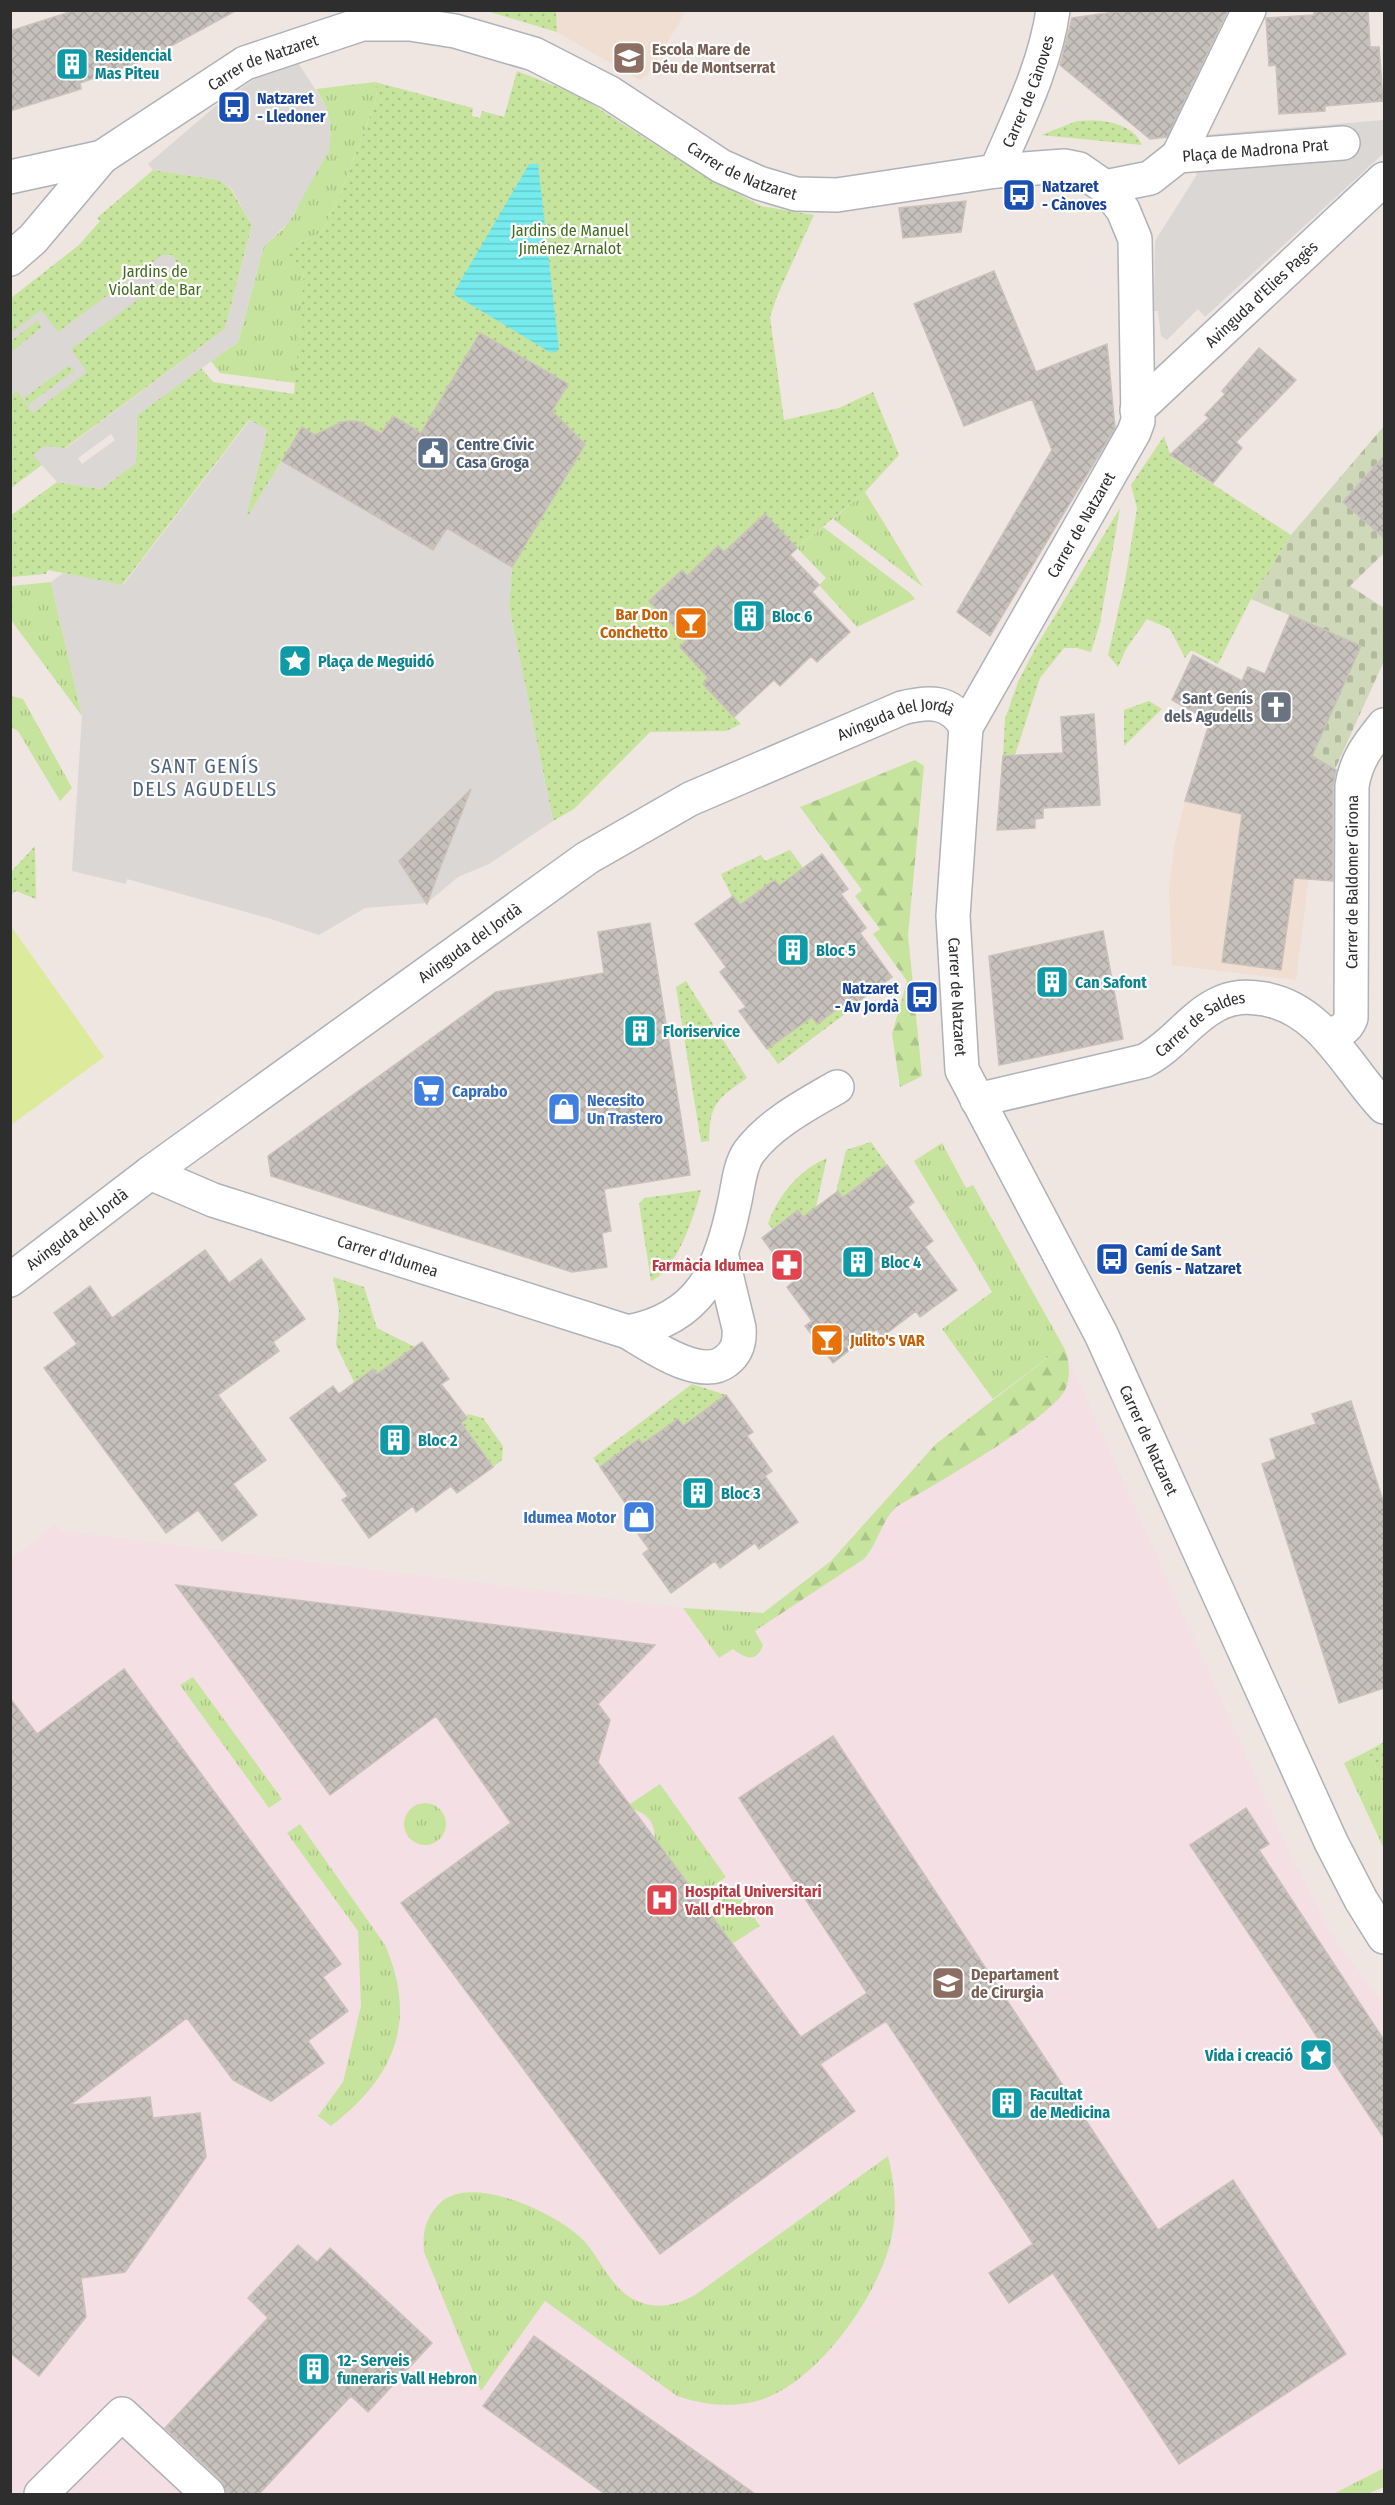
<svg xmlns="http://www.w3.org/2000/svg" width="1395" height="2505" font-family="'Fira Sans Condensed',sans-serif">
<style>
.education{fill:#efded1}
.medical{fill:#f4dfe5}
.grass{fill:url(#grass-tufts)}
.forest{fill:url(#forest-firs)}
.cemetery{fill:url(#cemetery-stones)}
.park{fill:url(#park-dots)}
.pitch{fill:#dceb9b}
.plaza{fill:#dbd7d4;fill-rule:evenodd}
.water{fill:url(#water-rules)}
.building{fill:url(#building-cross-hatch);stroke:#cac1ba;stroke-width:1.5}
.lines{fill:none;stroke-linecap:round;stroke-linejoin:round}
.street-casing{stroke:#aeb2b9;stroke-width:36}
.street{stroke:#fff;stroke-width:33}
.labels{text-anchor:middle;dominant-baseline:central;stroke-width:4.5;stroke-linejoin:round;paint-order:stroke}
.education-label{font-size:16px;font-weight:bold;fill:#785e54;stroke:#fff;text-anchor:start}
.culture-label{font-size:16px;font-weight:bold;fill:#0d838f;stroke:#fff;text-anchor:start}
.street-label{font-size:16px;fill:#2e2e2e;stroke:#fff}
.transit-label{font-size:16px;font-weight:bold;fill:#164399;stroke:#fff;text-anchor:start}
.park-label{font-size:16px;fill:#406c1c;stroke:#fff}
.service-label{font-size:16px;font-weight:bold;fill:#4e5e75;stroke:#fff;text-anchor:start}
.food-label{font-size:16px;font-weight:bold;fill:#c56008;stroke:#fff;text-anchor:end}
.worship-label{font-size:16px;font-weight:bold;fill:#5b616d;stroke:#fff;text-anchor:end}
.shop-label{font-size:16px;font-weight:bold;fill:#366cbe;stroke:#fff;text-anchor:start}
.health-label{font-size:16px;font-weight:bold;fill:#be3a42;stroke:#fff;text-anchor:end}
.quarter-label{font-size:20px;letter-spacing:1.5px;fill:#4d627f;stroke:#fff}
</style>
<defs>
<pattern id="grass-tufts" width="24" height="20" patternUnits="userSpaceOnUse" patternTransform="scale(1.5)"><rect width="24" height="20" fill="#c7e49e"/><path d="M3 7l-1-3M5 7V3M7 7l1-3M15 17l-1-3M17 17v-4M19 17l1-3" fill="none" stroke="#abc488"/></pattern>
<pattern id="forest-firs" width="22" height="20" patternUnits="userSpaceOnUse" patternTransform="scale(1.5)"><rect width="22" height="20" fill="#c7e49e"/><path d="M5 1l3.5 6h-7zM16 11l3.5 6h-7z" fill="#abc488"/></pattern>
<pattern id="cemetery-stones" width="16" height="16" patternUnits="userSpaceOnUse" patternTransform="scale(1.5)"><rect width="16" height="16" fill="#cfd8b8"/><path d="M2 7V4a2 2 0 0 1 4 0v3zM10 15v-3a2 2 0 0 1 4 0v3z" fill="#b2ba9e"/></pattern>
<pattern id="park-dots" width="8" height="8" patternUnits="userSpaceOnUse" patternTransform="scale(1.5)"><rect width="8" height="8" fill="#c7e49e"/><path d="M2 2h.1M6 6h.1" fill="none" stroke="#abc488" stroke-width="1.8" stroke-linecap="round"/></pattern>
<pattern id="water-rules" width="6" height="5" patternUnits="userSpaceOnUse" patternTransform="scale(1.5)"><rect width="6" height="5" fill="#76ebee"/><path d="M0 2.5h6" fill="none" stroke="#66cacc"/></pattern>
<pattern id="building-cross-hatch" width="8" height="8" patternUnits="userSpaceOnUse" patternTransform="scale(1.5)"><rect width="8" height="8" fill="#c7c1bc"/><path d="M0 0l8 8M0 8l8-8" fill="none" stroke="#aba6a2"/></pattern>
</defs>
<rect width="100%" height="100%" fill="#efe5e1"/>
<path class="education" d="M487 11H686L649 73 640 80 557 32Z
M1185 801 1242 814 1309 876 1296 980 1172 965 1169 888 1174 847Z"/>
<path class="medical" d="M1063 1346 1292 1858 1336 1941 1384 2005V2468L1333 2494H11V1559L56 1524 61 1531 683 1608 763 1613 831 1561 936 1444Z"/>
<path class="grass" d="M375 82 377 97 340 195 321 233 290 247 304 270 296 383 220 373 211 361 238 342 264 246 284 228 294 214 303 194 329 150 330 123 326 106 316 89Z
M865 492 923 587 833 519Z
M823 527 910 593 915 599 857 627 819 585 826 578 797 548Z
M51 582 82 716 11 620V586Z
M11 696 23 699 72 788 60 801 18 731 11 727Z
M942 1143 966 1188 973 1185 1063 1346 993 1399 942 1329 992 1292 914 1161Z
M683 1608 763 1613 770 1621 755 1631 763 1645C756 1664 745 1658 733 1649L719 1658Z
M193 1677 282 1799 269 1808 180 1685Z
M1368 1751 1384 1784V1849L1344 1763Z
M660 1784 726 1877 675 1913 685 1926 735 1889 760 1926 674 1981 653 1850C659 1826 649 1810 624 1808Z
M404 1824a21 21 0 1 1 42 0a21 21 0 1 1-42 0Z
M300 1824 385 1945C418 2021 395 2077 331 2126L318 2116 343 2082 361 2006 358 1931 287 1833Z
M888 2156C894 2181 897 2204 893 2229 885 2288 818 2385 757 2401 729 2408 704 2405 677 2396L545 2301 481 2391 424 2252C422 2232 426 2216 441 2202 472 2174 553 2212 580 2237 601 2256 609 2289 637 2301 657 2310 677 2305 695 2295Z
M1384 2468V2487L1367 2494H1333Z"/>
<path class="forest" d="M915 760 924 766 908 935 922 1076 900 1087 892 1034 907 981 873 934 880 929 855 896 862 890 800 807Z
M1063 1346C1070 1358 1071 1378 1065 1390 1051 1419 929 1488 896 1507 881 1522 878 1543 864 1559L770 1621 763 1613 831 1561 936 1444Z"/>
<path class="cemetery" d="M1384 426V553L1350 586 1384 608V661L1335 769 1312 756 1361 646 1251 599 1291 535Z"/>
<path class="park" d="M487 11H556L557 32Z
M517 71 576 94 698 172 761 206 814 215 777 296 770 317 784 420 839 408 873 392 899 455 865 492 797 548 764 515 724 552 718 546 687 576 682 570 649 600 687 640 680 648 708 678 703 684 741 724 726 731 650 732 574 809 553 821 509 607 512 567 584 444 552 411 567 384 481 333 421 433 393 416 381 434C356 420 342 411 325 442L302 428 245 521 267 430 249 420 122 585 48 570 46 574 11 577 10 516 57 482 101 489 136 463 137 415 201 368 213 382 294 394 304 270 281 254 290 247 321 233 340 195 377 97 375 82 473 108 472 116 480 118 482 111 504 117Z
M1077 121C1100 119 1132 121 1142 145L1041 135Z
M153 170 219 180 230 188 252 225 225 329 11 488V298L79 245 100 221 97 218Z
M1164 436 1171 457 1291 535 1251 599 1218 664 1191 650 1185 658 1170 629 1147 619 1126 649 1118 667 1108 655 1125 581 1137 508 1131 485Z
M1120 508 1100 623 1091 652 1077 648H1064L1040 678 1015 755 1003 756 1005 719 1018 682 1036 647Z
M1149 701 1162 709 1124 746V710Z
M35 846 36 899 16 891 11 895V872Z
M790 850 804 869 779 886 775 880 740 905 732 897 721 874 761 855 765 861Z
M686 981 747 1078C717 1099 710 1103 709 1141L701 1142 676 987Z
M839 1007 845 1014 778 1064 767 1049 812 1017 817 1024Z
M871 1142 887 1165 842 1198 838 1191 836 1192 846 1150Z
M827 1158 816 1207 806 1221 798 1210 773 1229 768 1224C778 1195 799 1170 827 1158Z
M701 1190C694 1216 677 1270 651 1281L639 1204 644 1198Z
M333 1277 364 1287 377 1328 415 1347 377 1374 373 1369 354 1382 336 1345 339 1311Z
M692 1384 726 1395 683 1426 677 1419 642 1444 638 1439 600 1467 593 1458Z
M468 1414 483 1418 503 1446 502 1460 493 1467 461 1423Z
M1384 1742V1784L1368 1751Z"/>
<path class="pitch" d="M10 925 104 1057 11 1125H10Z"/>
<path class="plaza" d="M295 58 326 106 330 123 329 150 289 222 264 246 238 342 137 415 136 463 101 489 57 482 33 455 45 446 66 448 225 329 252 225 231 188 219 180 153 170 148 164 217 105 256 78ZM111 434 115 440 82 464 78 458Z
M1384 120V153L1205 317 1198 309 1167 340 1161 336 1158 311H1154L1155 241 1196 176 1204 135Z
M162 255H172L175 258 177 267 175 272 71 349 87 372 33 413 17 391 11 395V352L42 327 37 321 11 341V333L41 310 58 332ZM69 365 74 371 28 405 24 398Z
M250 420 267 430 246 519 282 461 433 550 447 528 512 567 509 607 553 821 489 864 458 877 427 903 365 908 319 935 268 918 127 879 126 884 72 871 82 716 51 582 63 573 123 585Z"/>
<path class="water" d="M529 164H538L559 350 551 353 453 294Z"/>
<path class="building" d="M76 10H237L147 59 80 83 81 89 10 111V31Z
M1129 10H1228L1167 137 1150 139 1060 65 1072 18Z
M1314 10H1368L1370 47H1379L1383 101 1325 106V111L1279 114 1276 65 1269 66 1266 18 1314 15Z
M966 201 961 232 903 238 899 208Z
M994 271 1036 372 1107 344 1115 428 990 636 957 612 1052 450 1032 399 964 426 914 304Z
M480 333 568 384 552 411 585 444 512 567 447 528 433 550 282 461 302 427 315 435 342 422 351 421 360 422 381 434 393 416 421 433Z
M1259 348 1296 380 1236 442 1242 448 1213 483 1170 455 1209 418 1205 415 1225 394 1222 391Z
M1384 456V538L1343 502Z
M765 514 797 548 790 555 819 585 812 592 850 632 817 662 811 656 780 686 774 680 734 717 703 684 708 678 680 647 687 640 649 601 682 570 687 576 718 546 724 552Z
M1290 615 1361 646 1312 756 1336 770 1333 786V881L1294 878 1281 970 1222 962 1242 814 1185 801 1210 721 1172 700 1193 655 1242 681 1248 667 1265 674Z
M1094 714 1100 805 1043 808V818L1035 819V828L997 830 1003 756 1063 753 1061 717Z
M471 789 440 868 427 904 399 861Z
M822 854 848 889 841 894 866 928 860 933 892 977 855 1004 852 998 817 1024 812 1017 767 1049 739 1011 746 1007 720 972 726 967 695 924 733 896 740 905 775 880 779 886Z
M650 923 690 1175 604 1189 611 1231 602 1233 607 1267 572 1272 271 1176 268 1156 496 992 604 973 598 932Z
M1103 931 1123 1039 999 1065 989 956Z
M887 1165 914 1202 908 1207 933 1241 925 1247 957 1290 920 1317 916 1311 882 1337 877 1329 833 1363 805 1326 812 1321 787 1287 794 1281 762 1238 798 1210 803 1217 838 1191 842 1198Z
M205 1250 229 1283 261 1259 305 1319 273 1342 279 1351 218 1395 266 1460 233 1484 257 1515 222 1541 198 1510 166 1533 44 1368 77 1344 54 1313 90 1286 112 1318Z
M422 1342 449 1379 441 1384 467 1418 461 1423 493 1467 457 1493 451 1486 416 1512 413 1506 369 1538 342 1500 348 1496 290 1418 333 1386 339 1394 373 1369 377 1374Z
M726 1395 753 1432 747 1436 772 1471 765 1476 798 1522 759 1549 755 1543 720 1568 715 1561 671 1593 643 1554 649 1549 624 1515 630 1510 600 1467 639 1439 642 1444 678 1419 683 1426Z
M1351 1401 1384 1504V1688L1339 1703 1262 1464 1276 1459 1270 1439 1316 1424 1312 1414Z
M176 1585 655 1645 598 1704 610 1720 598 1762 801 2037 867 1993 739 1798 833 1736 1158 2230 1233 2180 1346 2354 1179 2464 1053 2273 1009 2303 989 2273 1033 2244 886 2021 820 2064 855 2111 660 2254 401 1903 511 1823 436 1716 330 1795Z
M124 1669 341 1964 323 1977 348 2011 308 2041 324 2063 271 2101 233 2080 187 2018 70 2105 150 2097 153 2118 200 2113 206 2157 125 2272 81 2278 86 2317 39 2376 10 2353V1698L37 1734Z
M1246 1808 1269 1844 1259 1850 1384 2040V2138L1190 1845Z
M298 2245 317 2262 330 2248 432 2343 368 2412 351 2396 259 2494H226L221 2480 165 2428 268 2318 248 2298Z
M534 2336 755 2494H605L483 2406Z"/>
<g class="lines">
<g class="street-casing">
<g id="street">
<path d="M1178 156 1249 10"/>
<path id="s1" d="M996 171C1018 119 1045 67 1053 10"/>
<path id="s2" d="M10 177 102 157 245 63 362 24H410L455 31 534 54 610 93 721 166 759 183 796 194 837 195 996 171 1064 166 1079 169 1105 187 1123 210 1135 239 1138 421 1134 432 966 727 953 916 962 1070 1101 1334 1331 1842 1361 1900 1384 1937"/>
<path id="s3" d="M1105 187 1150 178 1178 156 1343 143"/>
<path d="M10 259 33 239 102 157"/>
<path id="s4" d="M1137 410 1384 179"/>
<path id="s5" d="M1326 1035C1338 1032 1346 1031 1351 1018L1352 786C1356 760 1368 745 1384 725"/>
<path id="s6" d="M977 1100 1144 1061C1172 1047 1189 1019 1216 1005 1233 996 1247 996 1265 999 1323 1010 1347 1068 1384 1107"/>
<path id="s7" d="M150 1173 213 1200 628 1332C700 1318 720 1272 734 1205 738 1189 739 1166 749 1152 771 1123 806 1105 837 1087"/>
<path id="s8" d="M10 1280 150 1173 587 858 690 799 902 708C929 701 951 700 966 727"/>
<path d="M628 1332C651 1346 701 1381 726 1361 738 1352 740 1341 739 1328L721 1253"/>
<path d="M41 2494 122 2414 208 2494"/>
</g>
</g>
<use href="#street" class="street"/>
</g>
<defs>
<g id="school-square" transform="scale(1.725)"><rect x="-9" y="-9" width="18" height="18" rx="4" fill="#8d6e63" stroke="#fff"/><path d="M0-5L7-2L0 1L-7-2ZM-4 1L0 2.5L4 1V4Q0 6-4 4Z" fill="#fff"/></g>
<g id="building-square" transform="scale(1.725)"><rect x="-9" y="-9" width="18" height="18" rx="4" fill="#0f9aa8" stroke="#fff"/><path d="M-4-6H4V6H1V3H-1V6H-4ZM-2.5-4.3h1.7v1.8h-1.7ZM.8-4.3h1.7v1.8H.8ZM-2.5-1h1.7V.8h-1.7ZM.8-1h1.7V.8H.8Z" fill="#fff"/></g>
<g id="bus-square" transform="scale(1.725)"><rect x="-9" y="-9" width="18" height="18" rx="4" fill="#1a4fb4" stroke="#fff"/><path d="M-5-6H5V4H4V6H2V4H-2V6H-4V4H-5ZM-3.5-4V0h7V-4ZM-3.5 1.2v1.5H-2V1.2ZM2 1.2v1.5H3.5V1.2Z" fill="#fff"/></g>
<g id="civic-square" transform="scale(1.725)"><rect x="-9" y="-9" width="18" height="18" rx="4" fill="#5c6f8a" stroke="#fff"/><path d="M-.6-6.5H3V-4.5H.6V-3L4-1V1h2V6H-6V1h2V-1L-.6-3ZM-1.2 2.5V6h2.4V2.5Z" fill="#fff"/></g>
<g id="bar-square" transform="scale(1.725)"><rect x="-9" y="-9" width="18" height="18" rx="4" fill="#e8710a" stroke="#fff"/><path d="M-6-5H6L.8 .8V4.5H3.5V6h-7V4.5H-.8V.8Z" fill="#fff"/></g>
<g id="sight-square" transform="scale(1.725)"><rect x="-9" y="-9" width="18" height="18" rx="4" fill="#0f9aa8" stroke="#fff"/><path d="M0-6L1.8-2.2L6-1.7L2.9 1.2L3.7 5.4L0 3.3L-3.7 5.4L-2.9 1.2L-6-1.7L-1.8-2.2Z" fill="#fff"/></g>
<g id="church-square" transform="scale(1.725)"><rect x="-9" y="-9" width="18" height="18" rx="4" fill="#6b7280" stroke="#fff"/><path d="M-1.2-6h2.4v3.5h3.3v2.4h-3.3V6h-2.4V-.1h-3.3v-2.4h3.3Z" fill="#fff"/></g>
<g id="supermarket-square" transform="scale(1.725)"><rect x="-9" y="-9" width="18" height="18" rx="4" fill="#3f7fe0" stroke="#fff"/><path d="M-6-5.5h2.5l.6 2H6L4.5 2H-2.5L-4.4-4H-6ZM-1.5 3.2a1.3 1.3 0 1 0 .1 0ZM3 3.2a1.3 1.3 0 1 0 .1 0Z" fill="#fff"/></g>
<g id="shop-square" transform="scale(1.725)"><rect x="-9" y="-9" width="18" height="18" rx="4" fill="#3f7fe0" stroke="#fff"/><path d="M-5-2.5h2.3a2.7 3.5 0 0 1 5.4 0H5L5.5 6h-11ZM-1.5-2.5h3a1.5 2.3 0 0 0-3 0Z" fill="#fff"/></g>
<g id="pharmacy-square" transform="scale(1.725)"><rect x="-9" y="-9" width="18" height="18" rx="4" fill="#e0444e" stroke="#fff"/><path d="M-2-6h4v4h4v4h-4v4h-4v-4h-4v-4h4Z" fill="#fff"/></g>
<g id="hospital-square" transform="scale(1.725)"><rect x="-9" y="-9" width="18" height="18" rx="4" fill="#e0444e" stroke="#fff"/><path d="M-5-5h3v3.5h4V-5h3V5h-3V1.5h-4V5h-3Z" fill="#fff"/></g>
<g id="university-square" transform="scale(1.725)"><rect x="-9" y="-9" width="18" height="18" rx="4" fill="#8d6e63" stroke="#fff"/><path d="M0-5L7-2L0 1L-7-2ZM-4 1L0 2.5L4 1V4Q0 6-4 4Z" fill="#fff"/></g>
</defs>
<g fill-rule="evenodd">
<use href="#school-square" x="629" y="58"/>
<use href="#building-square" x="72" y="64"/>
<use href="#bus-square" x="234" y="107"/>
<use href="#bus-square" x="1019" y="195"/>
<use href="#civic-square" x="433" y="453"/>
<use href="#building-square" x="749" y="616"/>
<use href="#bar-square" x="691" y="623"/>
<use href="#sight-square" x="295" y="661"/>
<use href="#church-square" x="1276" y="707"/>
<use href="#building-square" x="793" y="950"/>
<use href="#building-square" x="1052" y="982"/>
<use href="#bus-square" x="922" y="997"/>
<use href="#building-square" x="640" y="1031"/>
<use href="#supermarket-square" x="429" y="1091"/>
<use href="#shop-square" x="564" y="1109"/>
<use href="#bus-square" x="1112" y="1259"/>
<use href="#building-square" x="858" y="1262"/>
<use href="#pharmacy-square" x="787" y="1265"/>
<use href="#bar-square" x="827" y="1340"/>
<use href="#building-square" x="395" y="1440"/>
<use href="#building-square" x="698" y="1493"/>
<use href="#shop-square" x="639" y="1517"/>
<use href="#hospital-square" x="662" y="1900"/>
<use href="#university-square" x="948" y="1983"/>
<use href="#sight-square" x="1316" y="2055"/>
<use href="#building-square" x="1007" y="2103"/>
<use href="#building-square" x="314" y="2369"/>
</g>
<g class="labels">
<g class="education-label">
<text x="652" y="49">Escola Mare de<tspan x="652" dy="18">Déu de Montserrat</tspan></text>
<text x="971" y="1974">Departament<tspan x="971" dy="18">de Cirurgia</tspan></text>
</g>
<g class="culture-label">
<text x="95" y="55">Residencial<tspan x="95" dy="18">Mas Piteu</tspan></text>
<text x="772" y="616">Bloc 6</text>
<text x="318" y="661">Plaça de Meguidó</text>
<text x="816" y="950">Bloc 5</text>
<text x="1075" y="982">Can Safont</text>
<text x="663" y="1031">Floriservice</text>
<text x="881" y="1262">Bloc 4</text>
<text x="418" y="1440">Bloc 2</text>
<text x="721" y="1493">Bloc 3</text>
<text x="1293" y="2055" text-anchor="end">Vida i creació</text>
<text x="1030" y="2094">Facultat<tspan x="1030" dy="18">de Medicina</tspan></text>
<text x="337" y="2360">12- Serveis<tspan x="337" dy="18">funeraris Vall Hebron</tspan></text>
</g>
<g class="street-label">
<text stroke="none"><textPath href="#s2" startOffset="282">Carrer de Natzaret</textPath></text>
<text stroke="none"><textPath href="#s1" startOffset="86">Carrer de Cànoves</textPath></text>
<text stroke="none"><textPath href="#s3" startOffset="159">Plaça de Madrona Prat</textPath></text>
<text stroke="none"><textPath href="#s2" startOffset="804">Carrer de Natzaret</textPath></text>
<text stroke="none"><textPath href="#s4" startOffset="170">Avinguda d'Elies Pagès</textPath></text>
<text transform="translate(1081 525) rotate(-60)">Carrer de Natzaret</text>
<text stroke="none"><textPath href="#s8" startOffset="1056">Avinguda del Jordà</textPath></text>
<text stroke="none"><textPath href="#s5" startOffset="168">Carrer de Baldomer Girona</textPath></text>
<text stroke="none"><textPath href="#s8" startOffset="570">Avinguda del Jordà</textPath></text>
<text stroke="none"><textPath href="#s2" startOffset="2044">Carrer de Natzaret</textPath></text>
<text stroke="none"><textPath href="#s6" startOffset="240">Carrer de Saldes</textPath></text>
<text stroke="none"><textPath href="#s8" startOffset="84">Avinguda del Jordà</textPath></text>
<text stroke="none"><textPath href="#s7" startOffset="252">Carrer d'Idumea</textPath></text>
<text stroke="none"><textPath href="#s2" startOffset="2532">Carrer de Natzaret</textPath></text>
</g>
<g class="transit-label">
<text x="257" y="98">Natzaret<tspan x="257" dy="18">- Lledoner</tspan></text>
<text x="1042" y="186">Natzaret<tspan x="1042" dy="18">- Cànoves</tspan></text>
<text x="899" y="988" text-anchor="end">Natzaret<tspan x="899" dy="18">- Av Jordà</tspan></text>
<text x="1135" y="1250">Camí de Sant<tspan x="1135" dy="18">Genís - Natzaret</tspan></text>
</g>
<g class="park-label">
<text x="570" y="230">Jardins de Manuel<tspan x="570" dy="18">Jiménez Arnalot</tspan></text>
<text x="155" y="271">Jardins de<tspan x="155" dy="18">Violant de Bar</tspan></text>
</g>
<g class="service-label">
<text x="456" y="444">Centre Cívic<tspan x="456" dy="18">Casa Groga</tspan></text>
</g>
<g class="food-label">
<text x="668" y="614">Bar Don<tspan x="668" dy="18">Conchetto</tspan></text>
<text x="850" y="1340" text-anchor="start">Julito's VAR</text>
</g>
<g class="worship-label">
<text x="1253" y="698">Sant Genís<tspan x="1253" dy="18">dels Agudells</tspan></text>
</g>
<g class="shop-label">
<text x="452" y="1091">Caprabo</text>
<text x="587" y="1100">Necesito<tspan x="587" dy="18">Un Trastero</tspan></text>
<text x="616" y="1517" text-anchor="end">Idumea Motor</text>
</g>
<g class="health-label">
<text x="764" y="1265">Farmàcia Idumea</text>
<text x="685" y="1891" text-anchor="start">Hospital Universitari<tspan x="685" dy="18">Vall d'Hebron</tspan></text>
</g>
<g class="quarter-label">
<text x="205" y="766">SANT GENÍS<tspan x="205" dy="23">DELS AGUDELLS</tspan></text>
</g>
</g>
<rect width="1395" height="2505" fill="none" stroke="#2e2e2e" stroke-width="24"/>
</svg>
